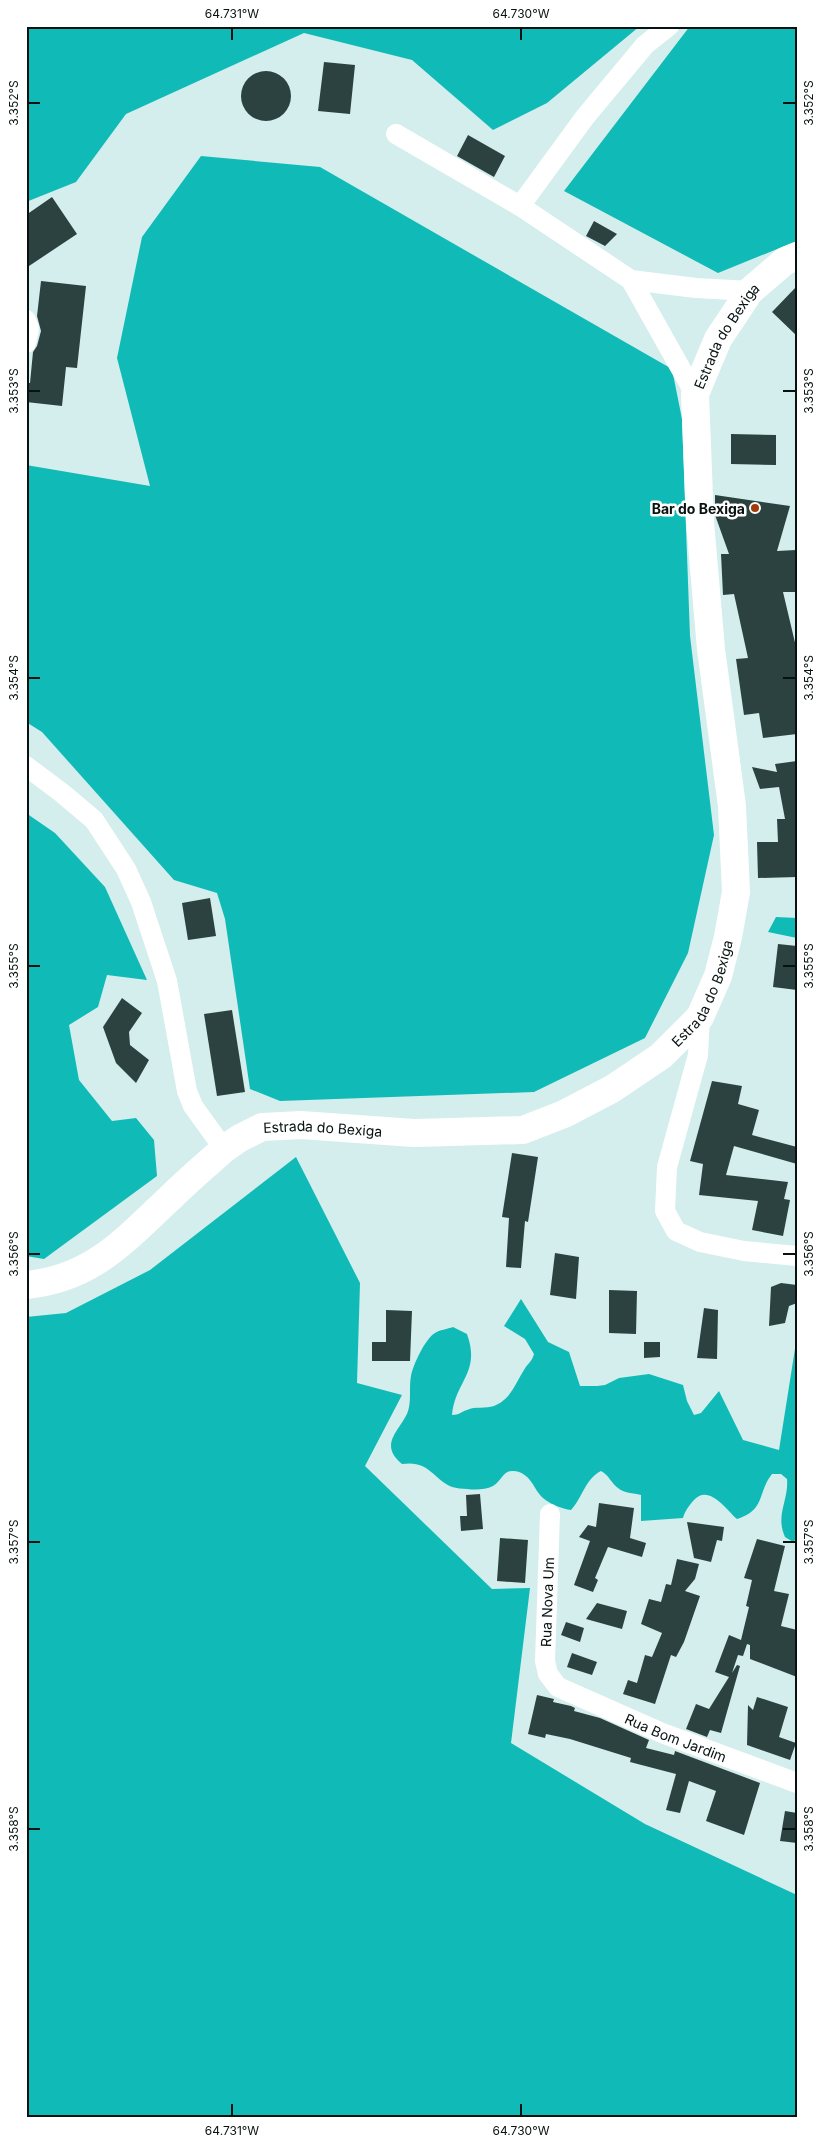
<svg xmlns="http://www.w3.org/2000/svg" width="823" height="2144" font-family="Inter,sans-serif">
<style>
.forest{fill:#10bbb7}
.building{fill:#2c4241}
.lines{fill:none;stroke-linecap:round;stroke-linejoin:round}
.street{stroke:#fff;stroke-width:20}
.secondary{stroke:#fff;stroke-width:28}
.ticks{fill:none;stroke:#081211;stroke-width:2}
.poi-dot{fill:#a13c0a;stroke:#fff;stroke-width:2}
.labels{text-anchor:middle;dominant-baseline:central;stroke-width:5;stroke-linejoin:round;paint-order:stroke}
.street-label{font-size:14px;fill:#081211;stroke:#fff}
.poi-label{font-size:14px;font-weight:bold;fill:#081211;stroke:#fff;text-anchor:end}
.neatline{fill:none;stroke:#081211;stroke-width:2}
.ticks-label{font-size:12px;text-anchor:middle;fill:#081211}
</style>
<rect width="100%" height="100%" fill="#d3eeec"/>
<path class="forest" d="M26 26H640L547 103 493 130 412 60 304 33 126 114 76 182 26 202Z
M690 26H797V241L718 273 564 191Z
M201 156 320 167 672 369 682 419 690 636 714 835 688 953 645 1038 534 1092 280 1101 250 1089 225 919 217 893 174 880 42 732 26 722V465L150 486 117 358 142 237Z
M26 813 55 833 105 887 147 980 107 975 98 1007 69 1025 79 1080 112 1121 136 1118 154 1140 157 1176 44 1259 26 1256Z
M776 917 797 918V938L768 932Z
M296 1157 360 1283 357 1383 402 1395 365 1466 492 1589 530 1588 511 1743 645 1824 797 1895V2118H26V1317L66 1313 150 1270Z
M521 1299 548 1342 569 1352 580 1386H597L605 1385 619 1378 649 1374 683 1385 687 1401 694 1415 701 1413 719 1391 743 1440 779 1450 797 1336V1538L793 1542 785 1537C775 1515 789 1500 787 1479L781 1474H772C757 1493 766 1510 737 1519 725 1508 708 1483 693 1501 688 1507 685 1511 683 1518L641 1521V1495C633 1493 624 1493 618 1488 611 1483 609 1475 601 1471 585 1479 583 1497 571 1510 562 1509 550 1504 543 1498 533 1489 531 1472 513 1471 503 1470 501 1482 493 1486 485 1490 475 1490 467 1489 463 1489 456 1488 452 1487 432 1478 429 1460 402 1464 375 1442 406 1427 409 1407 411 1397 409 1386 411 1376 413 1365 425 1339 435 1333 439 1330 448 1329 453 1327L467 1334C481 1373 455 1381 452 1415 460 1415 460 1412 467 1410 475 1406 486 1409 494 1406 511 1399 515 1384 524 1370 527 1364 532 1362 534 1354L525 1339 504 1326Z"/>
<path class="building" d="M324 62 355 65 350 114 318 111Z
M241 96a25 25 0 1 1 50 0a25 25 0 1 1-50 0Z
M468 135 505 156 494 177 457 156Z
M52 197 77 234 26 268V215Z
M594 221 617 234 605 246 586 236Z
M41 281 86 286 77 368 66 367 62 406 26 402V383H30L33 352 37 346 41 331 37 316Z
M797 286V336L772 312Z
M731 434 776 435V465L731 464Z
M715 495 790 506 777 551 796 550 797 592H783L797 651V734L763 738 759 713 744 715 736 659 748 658 734 594 723 595 721 554H729L715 515Z
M797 761V877L758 878 757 842H778L777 819H785L779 787 760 789 752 767 777 772 775 764Z
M210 898 216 936 188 940 182 903Z
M778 944 797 946V990L773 987Z
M122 998 142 1013 129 1032 130 1045 149 1060 136 1083 116 1063 103 1027Z
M232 1010 245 1092 217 1096 204 1014Z
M712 1081 742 1086 738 1104 759 1110 752 1135 797 1147V1164L734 1146 726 1175 788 1182 784 1199 790 1200 783 1236 752 1230 758 1201 699 1195 703 1164 690 1161Z
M512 1153 538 1157 528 1222 525 1221 521 1268 506 1267 509 1218 502 1217Z
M555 1253 579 1257 576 1299 550 1295Z
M781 1283 797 1285V1303L789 1306 785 1323 769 1326 771 1287Z
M609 1290 637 1291 636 1334 609 1333Z
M704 1308 718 1310 717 1359 697 1358Z
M386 1310 412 1311 410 1361H372V1342H386Z
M644 1342H660V1357L644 1358Z
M480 1494 483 1529 461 1531 460 1516H467L466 1495Z
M599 1503 634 1508 630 1538 646 1543 642 1557 608 1547 595 1578 598 1580 593 1592 574 1585 590 1541 579 1537 588 1525 596 1527Z
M687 1522 724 1527 722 1541 717 1540 711 1562 694 1558Z
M500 1538 528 1540 525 1583 497 1581Z
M757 1539 785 1546 774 1591 789 1594 781 1626 797 1630V1677L750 1659V1645L747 1644 743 1656 738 1655 732 1673 737 1665 740 1666 721 1733 710 1730 707 1737 686 1729 696 1704 709 1709 729 1677 715 1672 729 1635 741 1640 749 1607 746 1606 752 1580 744 1578Z
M677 1559 699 1564 695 1579 685 1591 700 1596 684 1642 676 1657 671 1655 655 1704 623 1694 628 1680 637 1683 645 1655 652 1657 662 1633 641 1624 649 1599 661 1602 666 1584 671 1585Z
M597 1603 627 1611 622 1629 586 1619Z
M566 1622 584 1628 580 1642 561 1635Z
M572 1653 597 1662 592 1675 567 1667Z
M537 1695 554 1699 553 1702 571 1706 575 1708 574 1711 600 1718 649 1740 646 1748 674 1755 675 1751 760 1783 744 1835 706 1821 716 1791 689 1781 680 1813 666 1810 676 1774 630 1762 631 1758 570 1739 546 1734 545 1738 528 1734Z
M757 1697 788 1707 779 1737 796 1743 790 1760 747 1745 748 1705 753 1710Z
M785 1811 797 1813V1843L780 1841Z"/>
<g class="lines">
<g class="street">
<path d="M396 134 520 206 631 280 696 288 750 291"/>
<path d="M520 206 585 117 645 45 669 26"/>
<path d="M631 280 695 394"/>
<path d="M26 320 29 329 26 343"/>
<path d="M26 766 62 793 94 820 126 869 141 902 167 981 187 1091 193 1106 224 1149"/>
<path d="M700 1017 698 1055 667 1167 665 1211 676 1231 700 1242 744 1251 797 1256"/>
<path id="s1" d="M550 1514 545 1661 548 1674 558 1687 662 1733 797 1783"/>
</g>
<path class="secondary" id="s2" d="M26 1285C92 1279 125 1240 170 1198 187 1181 206 1165 224 1149L240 1138 262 1127 301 1125 414 1133 523 1130 564 1114 612 1089 661 1056 700 1017 718 976 728 937 736 892 732 806 711 649 700 522 695 394 718 339 750 291 785 261 797 256"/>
</g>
<path class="ticks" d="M232 28V40M521 28V40M28 103H40M783 103H796M28 391H40M783 391H796M28 678H40M783 678H796M28 966H40M783 966H796M28 1254H40M783 1254H796M28 1542H40M783 1542H796M28 1829H40M783 1829H796M232 2104V2116M521 2104V2116"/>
<circle class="poi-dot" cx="755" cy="508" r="5"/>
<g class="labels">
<g class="street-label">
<text stroke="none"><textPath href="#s2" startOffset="1460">Estrada do Bexiga</textPath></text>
<text stroke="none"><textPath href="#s2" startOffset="785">Estrada do Bexiga</textPath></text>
<text stroke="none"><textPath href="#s2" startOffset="350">Estrada do Bexiga</textPath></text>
<text transform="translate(547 1602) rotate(-88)">Rua Nova Um</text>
<text stroke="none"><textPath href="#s1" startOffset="305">Rua Bom Jardim</textPath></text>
</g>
<g class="poi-label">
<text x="745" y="508">Bar do Bexiga</text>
</g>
</g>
<rect width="823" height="2144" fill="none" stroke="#ffffff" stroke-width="55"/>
<rect x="28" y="28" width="768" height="2088" class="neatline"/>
<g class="ticks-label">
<text x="232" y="18">64.731°W</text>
<text x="521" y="18">64.730°W</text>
<text transform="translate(14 103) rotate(-90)" y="4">3.352°S</text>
<text transform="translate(809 103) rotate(-90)" y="4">3.352°S</text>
<text transform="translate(14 391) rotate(-90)" y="4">3.353°S</text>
<text transform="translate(809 391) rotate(-90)" y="4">3.353°S</text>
<text transform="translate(14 678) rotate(-90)" y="4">3.354°S</text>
<text transform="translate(809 678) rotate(-90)" y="4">3.354°S</text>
<text transform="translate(14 966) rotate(-90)" y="4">3.355°S</text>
<text transform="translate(809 966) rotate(-90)" y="4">3.355°S</text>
<text transform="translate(14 1254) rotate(-90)" y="4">3.356°S</text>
<text transform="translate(809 1254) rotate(-90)" y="4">3.356°S</text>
<text transform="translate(14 1542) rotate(-90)" y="4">3.357°S</text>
<text transform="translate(809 1542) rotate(-90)" y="4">3.357°S</text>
<text transform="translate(14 1829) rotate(-90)" y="4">3.358°S</text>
<text transform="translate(809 1829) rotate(-90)" y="4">3.358°S</text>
<text x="232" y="2135">64.731°W</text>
<text x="521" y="2135">64.730°W</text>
</g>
</svg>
